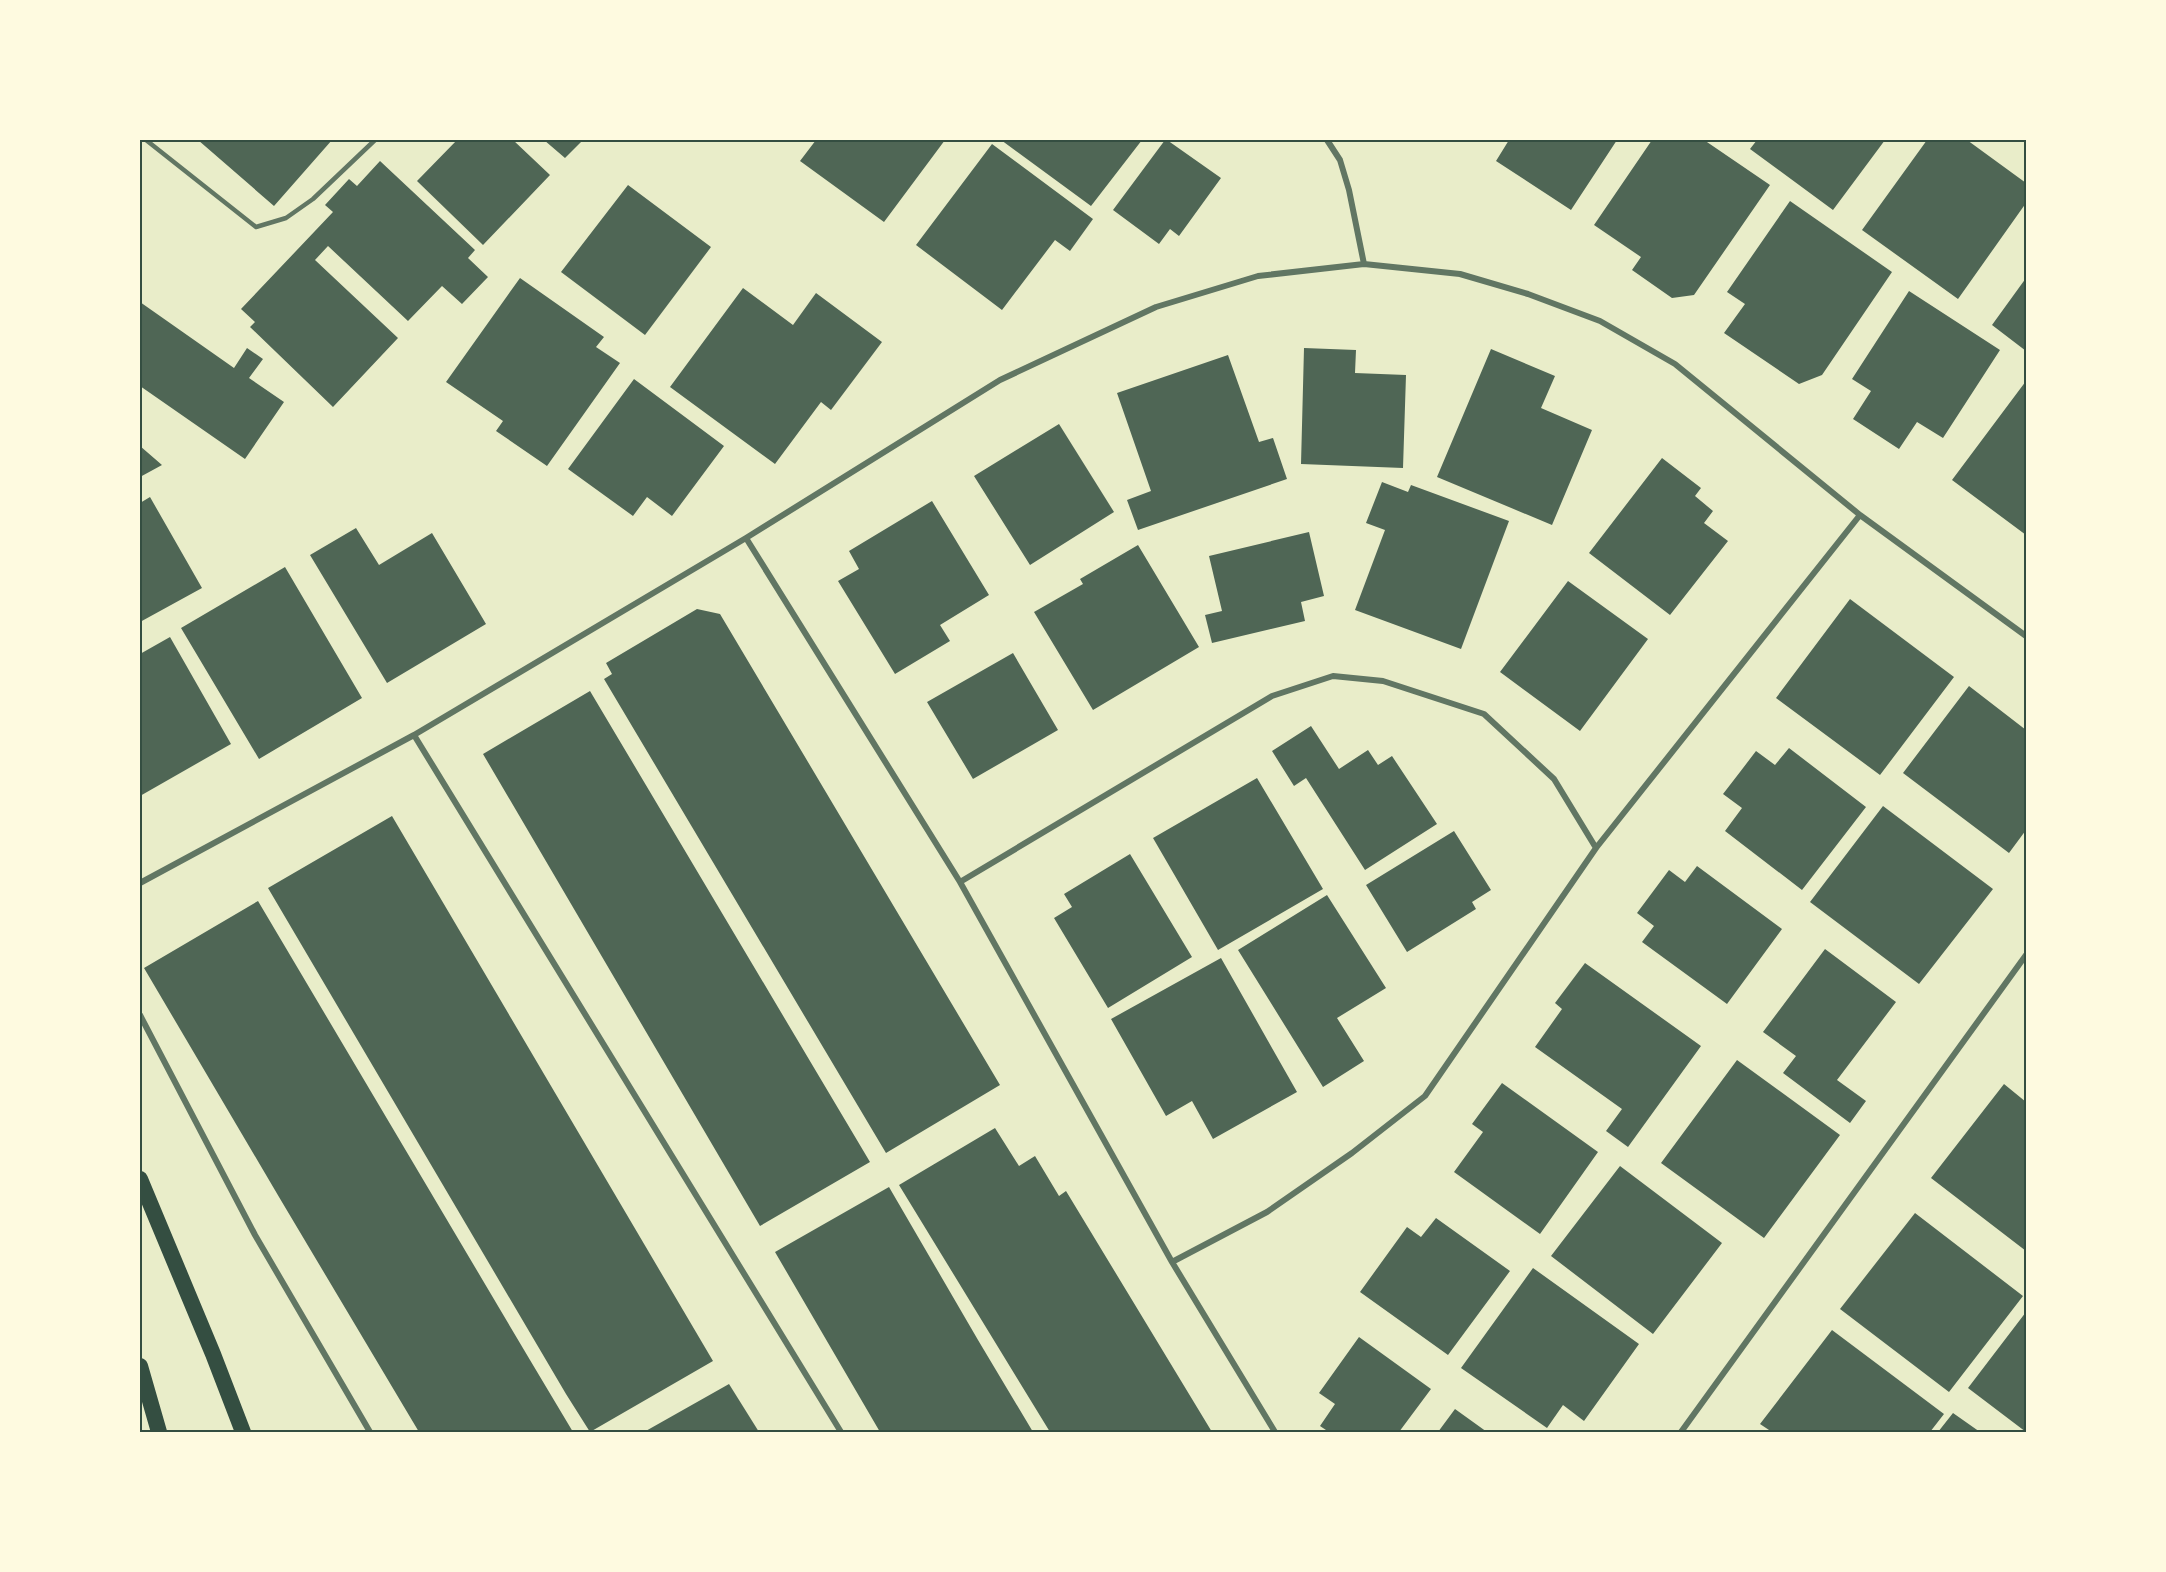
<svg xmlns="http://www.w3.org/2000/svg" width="2166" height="1572" font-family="'Titillium Web',sans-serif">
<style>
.building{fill:#4f6655}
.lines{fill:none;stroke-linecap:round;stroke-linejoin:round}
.service{stroke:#617663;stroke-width:4.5}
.minor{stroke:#617663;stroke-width:6}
.trunk{stroke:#344e41;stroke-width:16}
.neatline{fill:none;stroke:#344e41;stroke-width:2}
</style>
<rect width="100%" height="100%" fill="#e9edc9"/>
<path class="building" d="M198 140H332L274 206Z
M457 140H513L550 175 483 245 417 181Z
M544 140H583L565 158Z
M816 140H945L884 222 800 161Z
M1001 140H1142L1091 206Z
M1165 140H1167L1221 178 1179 236 1170 229 1159 244 1113 210Z
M1509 140H1617L1571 210 1496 161Z
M1652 140H1704L1770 185 1694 295 1672 298 1632 270 1641 257 1594 225Z
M1757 140H1885L1833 210 1750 149Z
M1927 140H1967L2026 183V203L1958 299 1862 230Z
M992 144 1093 219 1070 251 1055 240 1002 310 916 245Z
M380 161 475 250 468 258 488 277 462 304 442 286 408 321 328 246 315 260 398 338 333 407 250 327 255 322 241 309 333 212 325 205 349 179 357 186Z
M628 185 711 247 645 335 561 272Z
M1790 201 1892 272 1822 375 1799 384 1724 333 1745 304 1727 292Z
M520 278 604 337 596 347 620 363 547 466 496 431 503 421 446 382Z
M2026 278V351L1992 325Z
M743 288 793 325 816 293 882 342 831 410 821 402 775 464 670 387Z
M1909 291 2000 350 1943 438 1917 422 1899 449 1853 419 1871 391 1852 379Z
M140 302 234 368 247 348 263 359 249 378 284 402 245 459 140 386Z
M1304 348 1356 350 1355 373 1406 375 1403 468 1301 464Z
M1491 349 1555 376 1541 408 1592 430 1552 525 1437 477Z
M1228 355 1259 442 1273 438 1287 479 1138 530 1127 500 1151 491 1117 393Z
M634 379 724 446 672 516 647 497 633 516 568 469Z
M2026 381V535L1952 480Z
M1059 424 1114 512 1030 565 974 476Z
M140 446 162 465 140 477Z
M1662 458 1701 488 1695 496 1713 511 1704 523 1728 541 1670 615 1589 553Z
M1382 482 1408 492 1411 485 1509 521 1461 649 1355 610 1385 530 1366 523Z
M150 497 202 588 140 622V503Z
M932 501 989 595 940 625 950 641 895 674 838 581 859 569 849 551Z
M356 528 379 565 432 533 486 624 387 683 310 555Z
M1309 532 1324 596 1301 602 1305 621 1212 643 1205 615 1222 611 1209 556Z
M1138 545 1199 647 1093 710 1034 612 1083 584 1080 579Z
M285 567 362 698 259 759 181 628Z
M1568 581 1648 639 1580 731 1500 672Z
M1850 599 1954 677 1880 775 1776 698Z
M697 609 720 614 1000 1085 886 1153 604 679 612 674 606 663Z
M170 637 231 744 140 796V654Z
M1013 653 1058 730 973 779 927 702Z
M1969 686 2026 730V830L2009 853 1903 773Z
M590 691 870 1162 760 1226 483 754Z
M1311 726 1339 769 1368 750 1378 765 1392 756 1437 824 1365 870 1306 778 1294 786 1272 751Z
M1789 748 1866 807 1802 890 1725 831 1742 808 1723 794 1740 772 1756 751 1775 765Z
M1257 778 1323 889 1218 950 1153 838Z
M1883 806 1993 889 1919 984 1810 902Z
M392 816 713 1361 590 1432 566 1394 268 888Z
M1454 831 1491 890 1472 902 1476 909 1407 952 1366 885Z
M1130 854 1192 957 1108 1008 1054 918 1072 907 1064 894Z
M1697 866 1782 929 1727 1004 1642 942 1654 926 1637 913 1669 870 1685 882Z
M1327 895 1386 988 1337 1018 1364 1061 1323 1087 1238 950Z
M258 901 530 1360 573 1432H419L279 1197 144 968Z
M1825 949 1896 1002 1837 1080 1866 1101 1850 1123 1783 1073 1796 1056 1763 1032Z
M1221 958 1297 1092 1213 1139 1192 1101 1166 1116 1111 1019Z
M1585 963 1701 1046 1628 1147 1606 1131 1622 1109 1535 1047 1562 1009 1555 1003Z
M1737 1060 1840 1135 1764 1238 1661 1163Z
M1502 1083 1598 1152 1540 1234 1454 1172 1483 1132 1472 1124Z
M2004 1084 2026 1102V1251L1931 1178Z
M995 1128 1019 1166 1035 1156 1059 1196 1066 1191 1212 1432H1050L899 1185Z
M1620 1166 1722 1243 1653 1334 1551 1256Z
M889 1187 978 1340 1033 1432H880L775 1252Z
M1915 1213 2023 1296 1949 1392 1840 1309Z
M1436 1218 1510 1271 1448 1355 1360 1292 1407 1227 1421 1237Z
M1533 1268 1639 1344 1584 1421 1563 1405 1547 1428 1461 1368Z
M2026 1312V1432L1968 1388Z
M1832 1330 1944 1414 1930 1432H1772L1760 1424Z
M1359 1337 1431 1389 1399 1432H1329L1320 1426 1335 1404 1319 1393Z
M729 1384 759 1432H644Z
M1455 1409 1487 1432H1438Z
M1953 1413 1980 1432H1938Z"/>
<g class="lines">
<path class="service" d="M146 140 256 227 286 218 313 199 375 140"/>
<path class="minor" d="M1327 140 1340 160 1349 190 1364 264
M746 538 960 882 1172 1262 1275 1432
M414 735 841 1432
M960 882 1272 696 1333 676 1383 681 1484 714 1554 779 1596 848
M140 883 414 735 746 538 1000 380 1156 307 1258 276 1364 264 1460 274 1528 294 1600 321 1675 364 1860 515 2026 636
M140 1015 255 1235 370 1432
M1172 1262 1267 1212 1352 1153 1425 1096 1596 848 1860 515
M1681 1432 2026 955"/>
<path class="trunk" d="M140 1179 213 1354 243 1432
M140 1366 159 1432"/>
</g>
<rect width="2166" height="1572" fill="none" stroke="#fefae0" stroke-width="282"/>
<rect x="141" y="141" width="1884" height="1290" class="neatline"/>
</svg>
